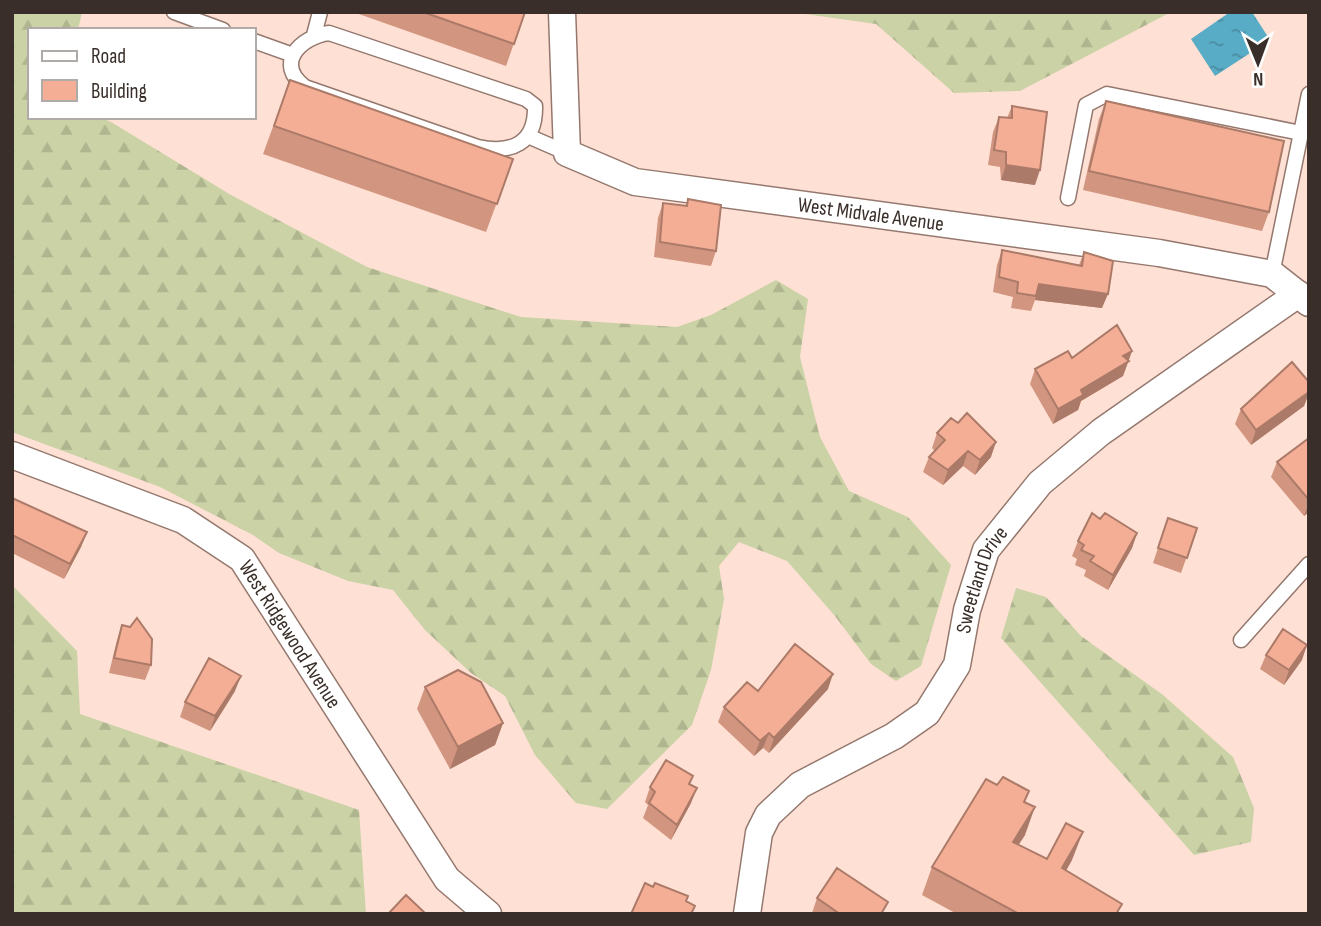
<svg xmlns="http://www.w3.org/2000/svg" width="1321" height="926" font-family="'Sofia Sans Condensed',sans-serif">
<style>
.forest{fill:url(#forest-firs)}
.water{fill:url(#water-ripples)}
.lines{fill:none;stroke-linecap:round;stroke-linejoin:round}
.lane-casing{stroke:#94786e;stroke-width:17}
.street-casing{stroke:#94786e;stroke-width:29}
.lane{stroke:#fff;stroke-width:14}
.street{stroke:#fff;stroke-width:26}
.wall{fill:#d29680}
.shaded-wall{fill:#ab7a68}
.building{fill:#f4ae95;stroke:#ab7a68;stroke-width:2}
.labels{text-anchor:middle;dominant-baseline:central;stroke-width:7;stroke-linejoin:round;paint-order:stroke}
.street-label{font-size:21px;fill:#392e29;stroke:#fff}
</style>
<defs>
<pattern id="forest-firs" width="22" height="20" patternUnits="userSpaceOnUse" patternTransform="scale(1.75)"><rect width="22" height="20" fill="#cad2a6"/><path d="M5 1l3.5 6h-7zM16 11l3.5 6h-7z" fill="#aeb58f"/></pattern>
<pattern id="water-ripples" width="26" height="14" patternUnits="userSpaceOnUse" patternTransform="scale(1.75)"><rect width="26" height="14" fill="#58acc6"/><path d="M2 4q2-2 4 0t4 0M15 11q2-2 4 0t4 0" fill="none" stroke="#4a8ca1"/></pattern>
</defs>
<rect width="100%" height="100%" fill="#ffe0d4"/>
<path class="forest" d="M12 12H82L78 30H30V117H100L111 122 231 195 367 267 521 317 677 327 711 315 776 280 808 299 800 357 820 437 849 491 908 517 951 565 921 666 896 681 871 664 835 616 787 561 739 542 719 566 724 599 711 670 692 725 607 809 576 803 535 755 505 696 471 673 425 630 393 590 348 581 279 553 253 535 160 487 12 432Z
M791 12H1171L1020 91 954 93 876 24Z
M12 585 77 651 80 714 359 810 366 914H12Z
M1016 588 1046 597 1081 636 1163 695 1233 757 1254 808 1251 842 1194 855 1001 638Z"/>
<path class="water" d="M1230 12H1252L1270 40 1215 76 1191 39Z"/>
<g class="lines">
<g class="lane-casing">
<path id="lane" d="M174 12 223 30
M329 33 526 99 535 106C536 144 511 154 478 147L305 87C274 64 300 37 329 33Z
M314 35 320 12
M254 41 293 55
M528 136 567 153
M1068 198 1086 105 1107 94 1301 133
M1272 274 1309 94
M1241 640 1309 564"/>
</g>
<g class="street-casing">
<g id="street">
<path id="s1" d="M562 12 567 153 635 182 1159 253 1272 274 1309 303"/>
<path id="s2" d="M12 455 183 520 242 559 447 879 488 914"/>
<path id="s3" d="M747 914 759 833 768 815 800 785 894 736 927 713 957 665 967 610 986 550 1040 483 1101 432 1298 294"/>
</g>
</g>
<use href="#lane" class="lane"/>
<use href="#street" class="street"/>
</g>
<path class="wall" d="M356 12H525L506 66 356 13Z
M290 80 513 159 486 232 263 154Z
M1106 101 1269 212 1262 231 1083 190 1099 119Z
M1012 106 1035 185 1001 180 1000 167 988 165 993 132 999 117 1007 118Z
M688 199 716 251 711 266 654 257 658 218 663 203 686 206Z
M1002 250 1079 265 1084 252 1102 308 1035 300 1031 311 1011 308 1013 297 993 292 997 265Z
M1132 351 1123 376 1081 401 1078 410 1053 424 1030 384 1035 369 1072 358Z
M1309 382V394L1304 406 1251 445 1235 424 1241 409Z
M937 433 991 457 975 475 963 466 943 485 923 472 929 457 935 451 932 448Z
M1309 438V512L1304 516 1271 477 1277 462Z
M12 498 87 532 81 547 64 579 12 553Z
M1168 518 1197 528 1181 573 1153 563Z
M1100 519 1137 533 1132 548 1108 590 1084 576 1086 570 1075 565 1077 559 1072 556 1078 541Z
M122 625 151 665 145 680 109 673 117 640Z
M1266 655 1302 660 1284 685 1260 669Z
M425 687 503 723 495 745 450 769 417 709Z
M828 689 769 753 763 748 754 756 718 722 724 707 758 691Z
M235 691 210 731 180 717 185 702Z
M690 784 691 803 671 840 643 818 648 805 645 802 650 787Z
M1025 803V835L1018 845 1047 859 1072 860 1066 870 1118 914H957L922 895 932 867Z
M817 898 884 914H813L812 913Z"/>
<path class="shaded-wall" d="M1006 165 1040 170 1035 185 1001 180Z
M1039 284 1108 294 1102 308 1035 300Z
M1132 351 1123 376 1081 401 1078 410 1053 424 1058 409 1081 390 1123 356Z
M1309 392 1304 406 1251 445 1256 430Z
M996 442 991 457 975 475 980 460Z
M968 451 963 466 943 485 948 470Z
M1309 503V512L1304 516Z
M87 532 81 547 64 579 70 564Z
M1137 533 1132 548 1108 590 1113 575Z
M1307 645 1302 660 1284 685 1289 670Z
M833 674 828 689 769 753 774 738Z
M241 676 235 691 210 731 215 716Z
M503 723 495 745 450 769 458 747Z
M769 733 763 748 754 756 760 741Z
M697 788 691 803 671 840 677 825Z
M1035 807 1025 835 1002 870 1013 842Z
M1083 832 1072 860 1052 896 1062 868Z"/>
<path class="building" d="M423 12H525L514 44Z
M290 80 513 159 497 204 274 126Z
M1106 101 1284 141 1269 212 1089 171Z
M1012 106 1047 112 1040 170 1006 165V152L994 150 999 117 1012 118Z
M688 199 721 205 716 251 660 242 663 203 687 206Z
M1002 250 1082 266 1084 252 1113 261 1108 294 1039 284 1036 296 1017 293 1018 282 999 277Z
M1117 325 1132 351 1123 356 1129 361 1081 390 1083 395 1058 409 1035 369 1068 351 1072 358Z
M1292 362 1309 382V392L1256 430 1241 409Z
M967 413 996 442 980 460 968 451 948 470 929 457 945 440 937 433 951 418 958 423Z
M1309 438V500L1277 462Z
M12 498 87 532 70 564 12 535Z
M1092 513 1100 519 1105 513 1137 533 1113 575 1090 561 1094 556 1081 550 1084 545 1078 541Z
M1168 518 1197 528 1187 558 1158 548Z
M137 618 152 639 151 665 114 658 122 625 130 627Z
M1283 629 1307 645 1289 670 1266 655Z
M795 644 833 674 774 738 769 733 760 741 724 707 747 682 758 691Z
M209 658 241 676 215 716 185 702Z
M458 670 481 682 503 723 458 747 425 687Z
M666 760 693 776 689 784 697 788 677 825 649 803 655 792 650 787Z
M1003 777 1029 791 1024 802 1035 807 1013 842 1047 859 1066 823 1083 832 1062 868 1122 904 1116 914H1019L932 867 986 779 997 785Z
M837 868 888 902 881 914H840L817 898Z
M645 883 653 887 655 883 688 896 686 901 695 906 691 914H631Z
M406 895 426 914H388Z"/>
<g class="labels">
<g class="street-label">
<text stroke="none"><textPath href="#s1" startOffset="453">West Midvale Avenue</textPath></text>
<text stroke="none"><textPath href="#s3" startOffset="438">Sweetland Drive</textPath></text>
<text stroke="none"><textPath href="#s2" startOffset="343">West Ridgewood Avenue</textPath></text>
</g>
</g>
<rect width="1321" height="926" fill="none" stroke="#392e29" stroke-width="28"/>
<rect x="28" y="28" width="228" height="91" fill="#ffffff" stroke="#b0aba9" stroke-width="2"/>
<rect x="42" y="51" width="35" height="10" fill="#ffffff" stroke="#b0aba9" stroke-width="2"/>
<text x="91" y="63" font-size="21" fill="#392e29">Road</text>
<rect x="42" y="80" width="35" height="21" fill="#f4ae95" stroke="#b0aba9" stroke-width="2"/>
<text x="91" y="98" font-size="21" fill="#392e29">Building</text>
<g transform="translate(1258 63) rotate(179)" stroke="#ffffff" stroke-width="5" paint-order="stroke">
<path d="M0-5L12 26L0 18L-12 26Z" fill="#392e29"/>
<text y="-10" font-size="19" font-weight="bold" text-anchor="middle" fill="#392e29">N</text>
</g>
</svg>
